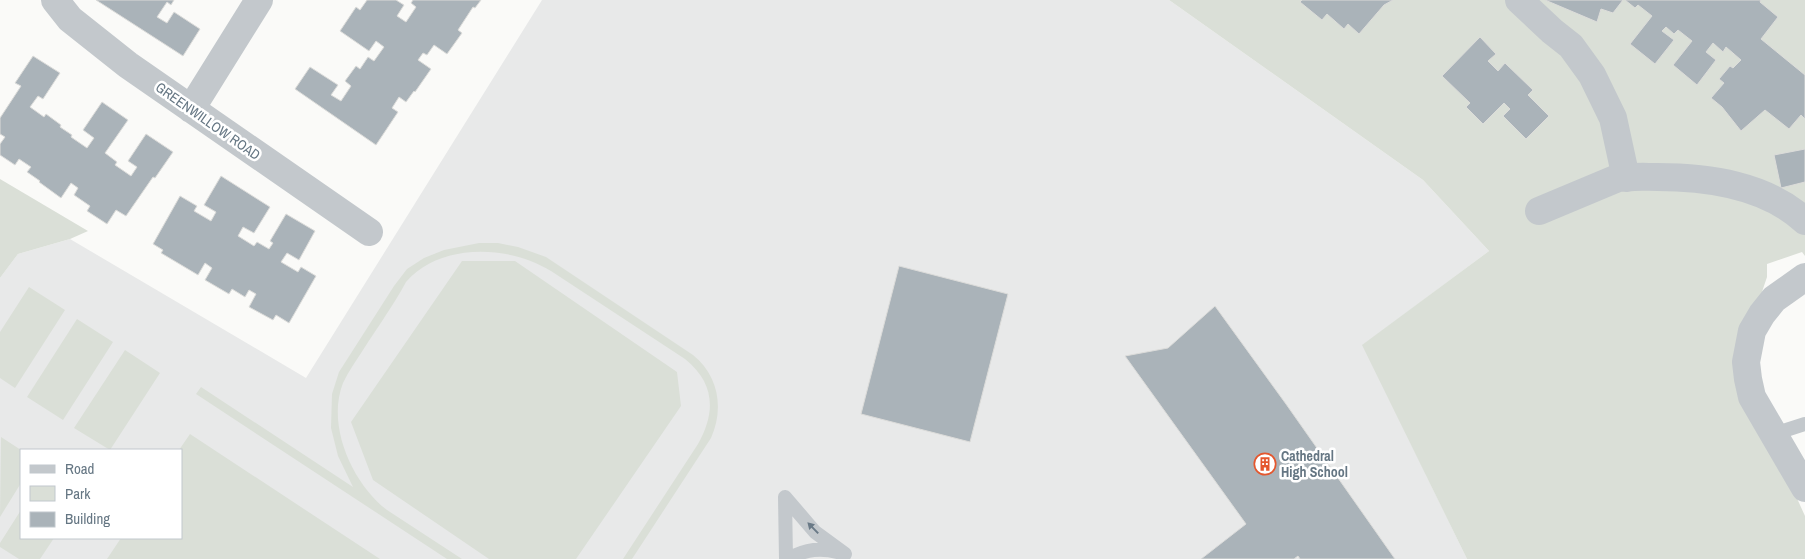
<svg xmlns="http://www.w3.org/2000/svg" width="1805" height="559" font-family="'Archivo Narrow',sans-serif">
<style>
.built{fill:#e8e9e9;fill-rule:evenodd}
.green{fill:#dadfd7}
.building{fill:#aab3b9;stroke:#dcdcda}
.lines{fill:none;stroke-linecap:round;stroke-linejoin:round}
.service{stroke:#c3c8cc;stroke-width:14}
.minor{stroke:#c3c8cc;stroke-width:28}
.oneway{fill:#6a7a87}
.labels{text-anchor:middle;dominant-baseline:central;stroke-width:5;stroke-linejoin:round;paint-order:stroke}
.street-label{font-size:14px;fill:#657683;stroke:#fff}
.poi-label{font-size:14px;font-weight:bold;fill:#657683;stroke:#fff;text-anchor:start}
</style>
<rect width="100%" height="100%" fill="#fafaf8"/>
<path class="built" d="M542 0H1169L1423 180 1489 251 1363 345 1467 559H0V278L18 254 70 239 306 378ZM21 450H181V538H21Z"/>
<path class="green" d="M1169 0H1805V256L1802 252 1767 264V277L1737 366 1805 516V559H1467L1362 345 1489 251 1423 180Z
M0 179 88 231 70 239 18 254 0 278Z
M479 243H498L518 247 546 257 693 355C719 376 724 409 711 438L632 559H623L698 444C716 412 715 383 685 359L551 271C509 245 441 242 406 282 393 306 377 328 363 350 356 361 348 372 343 383 326 426 353 484 387 510L462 559H447L196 394 201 387 353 487 338 456 331 428 332 394 339 372 394 286 407 269 424 258 444 250Z
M462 261H515L677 372 681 406 576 559H489L373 480 351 422Z
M29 287 65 310 15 388 0 378V332Z
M77 319 113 342 63 420 27 397Z
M125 350 160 373 110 450 74 428Z
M190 434 380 559H107L121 538H181V450H179Z
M1 437 21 450V483L0 517Z
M21 510V538H54L40 559H19L0 547V543Z"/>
<path class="building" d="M96 0H174L171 5 167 2 157 17 167 23 174 12 200 29 183 56Z
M367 0H396L404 5 397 16 406 22 416 7 411 3 413 0H481L475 8 473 7 458 30 462 33 447 54 434 45 427 55 423 53 418 60 431 69 415 92 414 91 406 102 399 97 392 108 398 112 376 145 295 89 310 67 338 85 331 95 341 101 351 86 345 81 356 66 360 69 368 57 374 61 384 47 376 41 369 51 340 31 356 7 360 10Z
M1302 0H1393L1384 5 1359 34 1348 24 1344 29 1327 14 1322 20 1300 2Z
M1545 0H1623L1613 13 1601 9 1597 22Z
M1625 0H1761L1760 2 1778 17 1761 39 1805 75V119L1801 115 1789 129 1765 110 1741 131 1722 107 1711 98 1724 83 1719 79 1730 66 1733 68 1741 60 1726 47 1723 52 1713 43 1706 52 1716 60 1697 85 1673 65 1692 41 1678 30 1674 34 1666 27 1662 31 1674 40 1655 64 1630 44 1652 16 1638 5 1635 8Z
M1480 37 1496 54 1488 61 1498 71 1505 63 1533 90 1528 95 1549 116 1526 139 1503 116 1510 109 1504 103 1483 124 1466 107 1470 103 1442 76Z
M33 56 60 73 43 99 38 96 30 107 44 117 46 114 61 125 60 127 72 135 71 137 87 148 94 138 83 130 102 102 128 120 105 153 117 162 115 165 131 176 137 167 128 161 146 134 173 152 155 178 153 177 126 216 116 210 107 224 87 211 90 206 74 195 78 188 71 183 61 198 39 182 40 181 27 172 31 167 19 159 15 165 0 155V144L5 137 0 134V118L21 86 15 83Z
M1805 149V182L1781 188 1774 155Z
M221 176 270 207 254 233 243 227 238 236 254 246 257 242 269 249 273 243 270 241 286 214 315 231 299 260 287 253 281 262 298 272 301 267 316 276 289 323 276 315 273 320 249 307 256 294 249 290 245 297 232 289 229 294 205 280 212 268 205 263 198 275 161 253 163 250 153 244 180 196 197 206 194 211 211 221 216 212 204 205Z
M899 266 1008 294 970 442 861 414Z
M1215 306 1286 404 1395 559H1300L1298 556 1294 559H1201L1246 524 1125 356 1168 348Z"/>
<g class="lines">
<path class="service" d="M1774 434 1805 424
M785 497 815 532 845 554
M785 497 786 559
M788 559C806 549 821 547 841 553"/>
<path class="minor" d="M55 0 70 19 128 65 369 232
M1519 0 1552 31 1571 46 1592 75 1613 118 1626 178C1636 176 1646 177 1657 177 1709 177 1766 185 1805 221
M191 109 259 0
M1539 211 1625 175
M1805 277 1774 299 1762 314 1752 331 1746 362 1748 379 1752 397 1805 488"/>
</g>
<defs><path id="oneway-solid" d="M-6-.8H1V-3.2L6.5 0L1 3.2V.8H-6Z" transform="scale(1.25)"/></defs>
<use class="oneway" href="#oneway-solid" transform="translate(813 528) rotate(-134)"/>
<defs>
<g id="building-ring" transform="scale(1.125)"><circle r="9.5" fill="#fff" stroke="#e4572e" stroke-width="1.5"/><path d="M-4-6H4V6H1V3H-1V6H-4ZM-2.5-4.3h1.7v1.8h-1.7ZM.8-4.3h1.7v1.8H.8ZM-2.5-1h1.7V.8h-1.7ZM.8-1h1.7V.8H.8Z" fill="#e4572e"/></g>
</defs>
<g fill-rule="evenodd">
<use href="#building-ring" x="1265" y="464"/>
</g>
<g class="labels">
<g class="street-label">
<text transform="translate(208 121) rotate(35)">GREENWILLOW ROAD</text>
</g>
<g class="poi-label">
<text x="1281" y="456">Cathedral<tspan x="1281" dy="16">High School</tspan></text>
</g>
</g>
<rect x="20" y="449" width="162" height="90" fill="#ffffff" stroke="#c1c8cd"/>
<rect x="30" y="465" width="25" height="8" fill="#c3c8cc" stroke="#c1c8cd"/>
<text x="65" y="474" font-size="15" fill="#657683">Road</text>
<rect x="30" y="486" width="25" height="15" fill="#dadfd7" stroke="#c1c8cd"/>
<text x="65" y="499" font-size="15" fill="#657683">Park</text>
<rect x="30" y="512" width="25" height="15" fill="#aab3b9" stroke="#c1c8cd"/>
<text x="65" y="524" font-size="15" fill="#657683">Building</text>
</svg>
